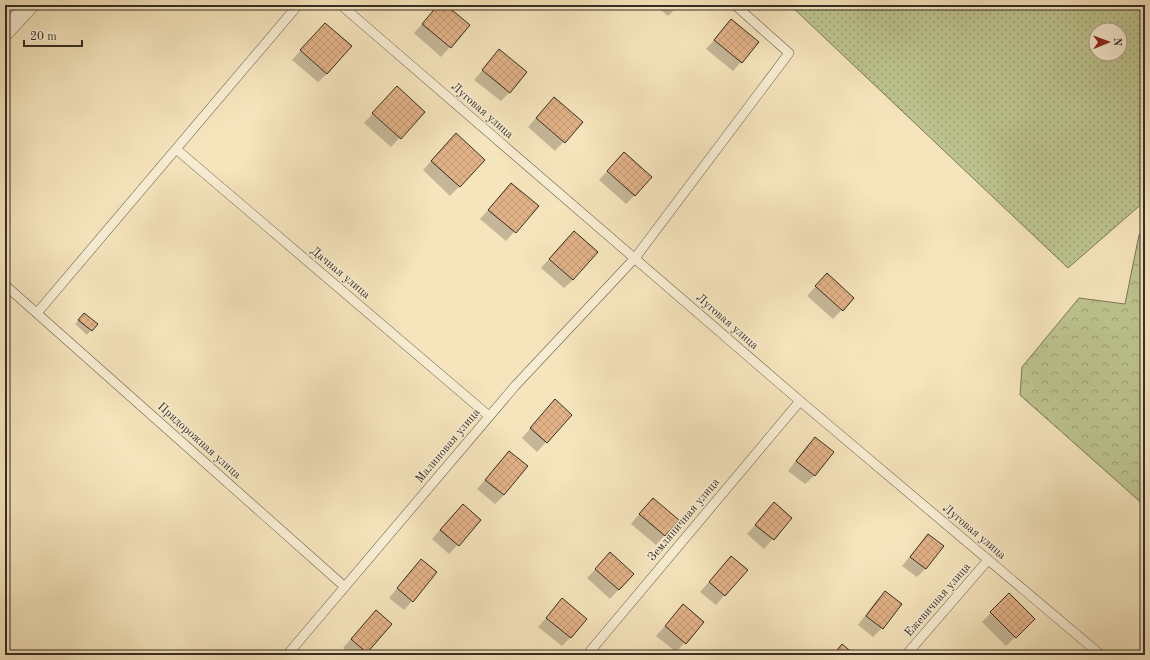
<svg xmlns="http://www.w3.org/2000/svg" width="1150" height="660" font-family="'Old Standard TT',serif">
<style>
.grass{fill:url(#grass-dots);stroke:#7a7859;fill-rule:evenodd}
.forest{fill:url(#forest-crowns);stroke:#7a7859}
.shadow{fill:#0003}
.building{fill:url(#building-cross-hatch);stroke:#362d23}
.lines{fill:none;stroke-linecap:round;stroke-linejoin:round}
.service-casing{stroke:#665b49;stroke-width:10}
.minor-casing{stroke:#665b49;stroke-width:18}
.service{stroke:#f8edd3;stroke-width:9}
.minor{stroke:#f8edd3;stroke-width:17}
.labels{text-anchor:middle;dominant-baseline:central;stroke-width:3;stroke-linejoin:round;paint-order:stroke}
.street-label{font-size:12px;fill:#362d23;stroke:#f8edd3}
</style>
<defs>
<pattern id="grass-dots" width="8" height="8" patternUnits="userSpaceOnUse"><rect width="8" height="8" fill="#bdc48f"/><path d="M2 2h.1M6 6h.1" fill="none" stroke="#9aa074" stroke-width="1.8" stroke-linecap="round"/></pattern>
<pattern id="forest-crowns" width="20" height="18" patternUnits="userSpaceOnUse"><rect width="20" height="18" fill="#bdc48f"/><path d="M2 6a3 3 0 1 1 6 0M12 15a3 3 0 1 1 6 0" fill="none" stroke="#9aa074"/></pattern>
<pattern id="building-cross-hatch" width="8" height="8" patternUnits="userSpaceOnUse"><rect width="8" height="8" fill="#e2b287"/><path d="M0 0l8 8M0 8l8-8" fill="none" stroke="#c29974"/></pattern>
</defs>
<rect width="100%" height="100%" fill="#f5e4bc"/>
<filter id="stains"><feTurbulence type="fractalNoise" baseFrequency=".005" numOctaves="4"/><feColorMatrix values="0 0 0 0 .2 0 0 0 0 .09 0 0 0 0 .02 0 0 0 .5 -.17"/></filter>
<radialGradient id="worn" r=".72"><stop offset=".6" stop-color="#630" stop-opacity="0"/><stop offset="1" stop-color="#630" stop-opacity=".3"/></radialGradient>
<path class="grass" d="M790 5H1145V201L1068 268ZM1096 30H1120V54H1096Z"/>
<path class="forest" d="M1145 230V506L1020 395 1022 367 1079 298 1125 304 1139 235Z"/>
<path class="shadow" d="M382 5H394L388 11Z
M439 5H445L469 25 441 57 414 33Z
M655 5H679L668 16Z
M731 21 741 62 733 71 706 49Z
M325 24 327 74 318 82 292 60Z
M499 51 510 92 501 101 474 80Z
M388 97 423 112 391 147 364 123Z
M545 107 581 123 555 151 528 127Z
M447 144 484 161 450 196 423 170Z
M624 153 635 195 626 204 599 180Z
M511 184 537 206 506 241 480 219Z
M565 241 573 280 564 288 541 268Z
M818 284 853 298 833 319 807 296Z
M84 314 96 324 87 335 75 324Z
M546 410 571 415 537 452 522 438Z
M815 438 833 452 814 476 805 484 788 471 806 447Z
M509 452 504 495 495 504 477 489Z
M774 504 791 518 764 549 747 534Z
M644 508 678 520 656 545 631 524Z
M454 514 480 520 449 554 432 539Z
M928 535 926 568 917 577 902 566 920 544Z
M610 554 633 574 610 599 587 578Z
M731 557 746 570 716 605 700 592Z
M421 560 412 601 404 610 389 598Z
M885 592 882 628 873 637 858 625 876 601Z
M1009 594 1034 619 1006 646 982 622Z
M562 600 571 637 562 646 538 627Z
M683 606 703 623 676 652 656 636Z
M367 620 366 652 363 655H351L343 648Z"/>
<path class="building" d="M438 5H446L470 25 451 48 422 24Z
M731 19 759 42 742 63 714 40Z
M325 23 352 46 327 74 300 50Z
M499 49 527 72 510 93 482 70Z
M397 86 425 112 401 139 372 113Z
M554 97 583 122 565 143 536 118Z
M456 133 485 160 460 187 431 161Z
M624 152 652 177 635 196 607 171Z
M511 183 539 206 516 233 488 210Z
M574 231 598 252 573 280 549 259Z
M827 273 854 298 843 311 815 286Z
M84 313 98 324 92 331 78 320Z
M555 399 572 415 547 443 530 428Z
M815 437 834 452 815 476 796 461Z
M509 451 528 466 504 495 485 480Z
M653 498 679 520 665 536 639 514Z
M774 502 792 518 774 540 755 525Z
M463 504 481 520 459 546 440 530Z
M928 534 944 546 926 569 910 557Z
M610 552 634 574 619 590 595 569Z
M731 556 748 570 725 596 709 582Z
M421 559 437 572 413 602 397 588Z
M885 591 902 604 883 629 866 616Z
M1009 593 1035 619 1016 638 990 612Z
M562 598 587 619 571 638 546 618Z
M683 604 704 622 686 644 665 626Z
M376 610 392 624 367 653 351 639Z
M842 644 855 655H833Z
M516 650 523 655H512Z"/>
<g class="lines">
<g class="service-casing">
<path id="service" d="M341 5 800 401 1101 655
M176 149 489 416
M5 285 345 587
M37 313 298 5
M287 655 515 386 635 258 789 53 735 5
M587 655 800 401
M906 655 988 560"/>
</g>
<g class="minor-casing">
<path id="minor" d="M5 32 30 5"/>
</g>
<use href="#service" class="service"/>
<use href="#minor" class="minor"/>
</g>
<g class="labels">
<g class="street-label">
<text transform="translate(482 111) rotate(41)">Луговая улица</text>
<text transform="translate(340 273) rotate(40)">Дачная улица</text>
<text transform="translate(727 322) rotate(41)">Луговая улица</text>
<text transform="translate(199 441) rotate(42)">Придорожная улица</text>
<text transform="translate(448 446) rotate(-50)">Малиновая улица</text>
<text transform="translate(684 520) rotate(-50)">Земляничная улица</text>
<text transform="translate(974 532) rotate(40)">Луговая улица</text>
<text transform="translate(938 600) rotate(-49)">Ежевичная улица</text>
</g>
</g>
<rect width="1150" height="660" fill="none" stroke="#f5e4bc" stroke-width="20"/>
<rect x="6" y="6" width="1138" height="648" fill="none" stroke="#362d23" stroke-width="2"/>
<rect x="10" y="10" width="1130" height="640" fill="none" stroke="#362d23"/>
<g transform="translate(1108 42) rotate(89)"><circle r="19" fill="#f8edd3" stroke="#aaa08d"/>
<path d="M0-3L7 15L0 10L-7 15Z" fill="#8f2418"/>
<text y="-6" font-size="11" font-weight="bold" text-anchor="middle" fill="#362d23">N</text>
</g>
<path d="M24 40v6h58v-6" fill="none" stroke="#362d23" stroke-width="2"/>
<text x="30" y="40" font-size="12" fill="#362d23" stroke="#f8edd3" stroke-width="3" paint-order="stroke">20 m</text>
<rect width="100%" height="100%" filter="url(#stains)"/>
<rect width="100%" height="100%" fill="url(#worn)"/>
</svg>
